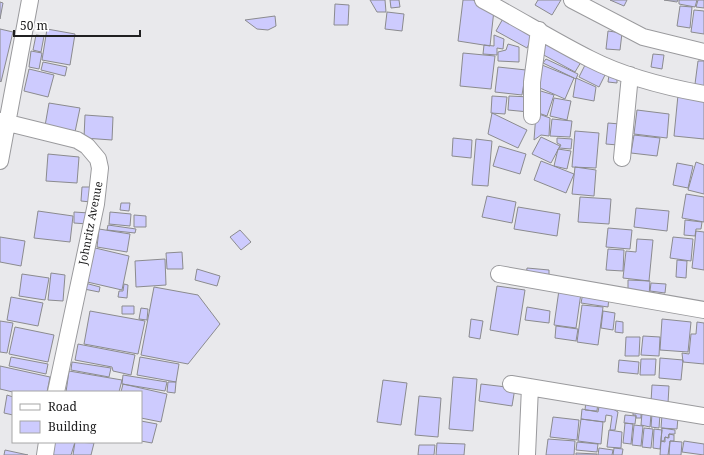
<svg xmlns="http://www.w3.org/2000/svg" width="704" height="455" font-family="'Noto Serif',serif">
<style>
.building{fill:#cdcbfe;stroke:#8b8b8e}
.lines{fill:none;stroke-linecap:round;stroke-linejoin:round}
.street-casing{stroke:#9a9a9d;stroke-width:18}
.street{stroke:#fff;stroke-width:16}
.labels{text-anchor:middle;dominant-baseline:central;stroke-width:3;stroke-linejoin:round;paint-order:stroke}
.street-label{font-size:11px;fill:#202021;stroke:#fff}
</style>
<rect width="100%" height="100%" fill="#e9e9ec"/>
<path class="building" d="M370 0H385L386 12H377Z
M390 0H399L400 7 391 8Z
M463 0H473L494 10 490 46 458 41Z
M538 0H561L552 15 535 5Z
M610 0H627L624 6Z
M664 0H678L677 2Z
M679 0H697L695 7 679 4Z
M698 0H704V8L696 7Z
M0 2 3 3 0 19Z
M335 4 349 5 348 25H334Z
M680 6 692 7 690 28 677 26Z
M694 10 704 11V34L691 32Z
M387 12 404 14 402 31 385 29Z
M505 15 535 32 527 48 496 31Z
M275 16 276 26 268 30 257 29 245 20Z
M0 29 13 32 1 82 0 81Z
M47 29 75 34 70 65 42 60Z
M608 31 622 33 620 50 606 49Z
M36 35 44 36 41 52 33 50Z
M494 35 504 39 503 49 497 48V55L483 54 484 45 494 46Z
M549 38 584 57 575 72 540 53Z
M508 44 519 47V62L498 61V52L506 50Z
M31 51 42 53 39 69 29 67Z
M463 53 495 56 491 89 460 86Z
M653 54 664 55 662 69 651 67Z
M546 59 578 74 576 79 543 63Z
M698 61H704V86L695 84Z
M43 62 67 67 65 76 41 70Z
M542 65 574 78 565 99 533 85Z
M585 65 605 75 599 87 579 77Z
M498 67 526 70 522 95 495 92Z
M29 69 54 75 48 97 24 91Z
M609 75H617V83L608 82Z
M576 78 596 87 594 101 573 97Z
M534 89 554 95 547 116 533 111Z
M678 95 704 97V139L674 136Z
M492 96 507 97 505 114 491 113Z
M509 96 530 97 529 112 508 110Z
M554 98 571 101 567 120 550 116Z
M49 103 80 108 75 132 45 126Z
M637 110 669 114 667 138 634 134Z
M492 113 527 130 518 148 488 134Z
M536 113 550 118 549 136 541 135 534 140Z
M85 115 113 117 112 140 84 138Z
M552 119 572 121 570 137 550 136Z
M608 123 620 124 618 145 606 144Z
M575 131 599 133 596 168 572 167Z
M634 135 660 138 657 156 631 153Z
M541 137 560 146 551 163 532 154Z
M453 138 472 140 471 158 452 156Z
M557 138 572 139 571 149 559 148 561 145 557 143Z
M476 139 492 141 488 186 472 185Z
M499 146 526 154 520 174 493 166Z
M558 149 571 151 567 169 554 166Z
M48 154 79 157 77 183 46 181Z
M541 161 574 174 566 193 534 180Z
M696 162 704 165V194L688 190Z
M677 163 693 166 688 188 673 185Z
M575 167 596 170 594 196 572 194Z
M82 187H92L91 202 81 201Z
M686 194 704 197V222L682 218Z
M487 196 516 202 512 223 482 217Z
M580 197 611 199 609 224 578 222Z
M121 203H130L129 211 120 210Z
M518 207 560 214 557 236 514 229Z
M636 208 669 211 667 231 634 227Z
M38 211 73 216 70 242 34 238Z
M74 212 89 213 88 224 74 223Z
M110 212 131 214 130 226 109 224Z
M134 215 146 216V227H134Z
M685 220 702 222 701 229H696L695 236 684 235Z
M108 225 136 229 135 233 107 230Z
M608 228 632 230 630 249 606 247Z
M99 229 130 234 127 252 97 247Z
M240 230 251 242 241 250 230 237Z
M696 231 704 232V270L692 268Z
M0 237 25 241 21 266 0 262Z
M673 237 693 239 691 261 670 258Z
M637 239 653 240 649 281 623 278 626 251 636 252Z
M91 247 129 256 122 290 83 281Z
M608 249 624 250 623 271 606 270Z
M182 252 183 269H167L166 253Z
M165 259 166 285 136 287 135 261Z
M677 260 687 261 686 278 676 277Z
M527 268 549 270V278L526 276Z
M197 269 220 276 217 286 195 280Z
M51 273 65 275 63 301 48 300Z
M22 274 49 278 45 300 19 296Z
M628 280 650 281 649 296 628 295Z
M85 283 100 287 99 292 84 289Z
M651 283 666 284 665 293 650 291Z
M124 284 128 285 127 298 118 297 119 291H123Z
M497 286 525 290 518 335 490 330Z
M154 287 198 295 220 324 188 364 141 355Z
M559 290 581 293 576 328 554 325Z
M583 293 609 297 608 307 581 303Z
M11 297 43 303 38 326 7 320Z
M582 305 603 307 598 345 577 342Z
M122 306H134V314H122Z
M527 307 550 311 549 323 525 320Z
M141 308 148 309 147 320 139 319Z
M90 311 145 321 138 354 84 344Z
M603 311 615 313 613 330 601 328Z
M471 319 483 321 480 339 469 337Z
M662 319 691 322 688 352 660 350Z
M0 321 13 323 7 353 0 352Z
M616 321 623 322V333L615 332Z
M697 322 704 323V364L683 362 682 353 689 354 691 334H696Z
M556 326 578 329 576 341 555 338Z
M15 327 54 335 48 362 9 354Z
M643 336 660 337 659 356 641 355Z
M626 337H640L639 356H625Z
M78 344 135 355 131 375 113 371 112 367 75 360Z
M11 357 48 364 46 374 9 366Z
M140 357 179 364 176 382 137 375Z
M660 358 683 360 681 380 659 378Z
M641 359H656L655 375H640Z
M619 360 639 362 638 374 618 372Z
M72 362 111 368 109 377 71 370Z
M0 366 50 377 47 392H13L0 389Z
M69 371 122 380 119 392H66Z
M123 375 167 382 165 391 122 384Z
M453 377 477 379 473 431 449 429Z
M383 380 407 383 401 425 377 422Z
M168 382H176L175 393 167 392Z
M123 384 167 394 161 422 141 418V392H121Z
M481 384 515 388 512 406 479 401Z
M652 385 669 386 668 403 651 402Z
M7 395 13 397V415L4 413Z
M419 396 441 398 438 437 415 435Z
M586 401 598 402 597 411 585 410Z
M600 401 618 412 615 430H610L612 416 606 415 605 422 581 419 582 409 598 412Z
M633 410 641 411V418H636V415H633Z
M642 413 651 414 650 427 641 425Z
M652 414H660L659 428 651 427Z
M625 415 636 416 635 424 624 423Z
M662 415 678 417 677 429 661 428Z
M553 417 579 420 577 440 550 437Z
M581 419 603 422 601 444 578 441Z
M141 421 157 424 152 443 141 441Z
M625 423 633 424 631 444 623 443Z
M634 425 643 426 641 446 632 445Z
M644 428 653 429 651 448 642 447Z
M662 428 675 430V434H669L668 438 665 437 664 441H661Z
M654 429 662 430 660 449 653 448Z
M609 430 622 432 621 448 607 447Z
M669 434 674 435V441H670L668 455H660L661 441 665 442V437L669 438Z
M548 439 575 441 574 455H546Z
M670 441 682 442 681 455H669Z
M684 441 704 444V455L682 452Z
M55 442H75L71 455H52Z
M75 442 94 443 91 455H73Z
M577 442 598 444 597 452 576 450Z
M437 443 465 444 464 455H436Z
M419 445H435L434 455H418Z
M599 448 613 450 612 455H598Z
M614 448 623 449 622 455H613Z
M5 450 28 455H4Z
M576 453 597 454V455H576Z"/>
<g class="lines">
<g class="street-casing">
<path id="street" d="M483 0C519 19 554 41 590 59 625 77 666 87 704 94
M572 0 643 37 704 52
M532 116V82L539 30
M0 121 77 140 87 146 98 159 100 168 96 204 56 392
M622 158 630 75
M0 161 30 0
M499 274 704 310
M511 384 704 416
M45 455 47 442
M527 455 530 387"/>
</g>
<use href="#street" class="street"/>
</g>
<g class="labels">
<g class="street-label">
<text transform="translate(90 223) rotate(-79)">Johnritz Avenue</text>
</g>
</g>
<rect x="12" y="391" width="130" height="52" fill="#ffffff" stroke="#a6a6a6"/>
<rect x="20" y="404" width="20" height="6" fill="#ffffff" stroke="#a6a6a6"/>
<text x="48" y="411" font-size="12" fill="#202021">Road</text>
<rect x="20" y="421" width="20" height="12" fill="#cdcbfe" stroke="#a6a6a6"/>
<text x="48" y="431" font-size="12" fill="#202021">Building</text>
<path d="M14 30v6h126v-6" fill="none" stroke="#202021" stroke-width="2"/>
<text x="20" y="30" font-size="12" fill="#202021" stroke="#ffffff" stroke-width="3" paint-order="stroke">50 m</text>
</svg>
